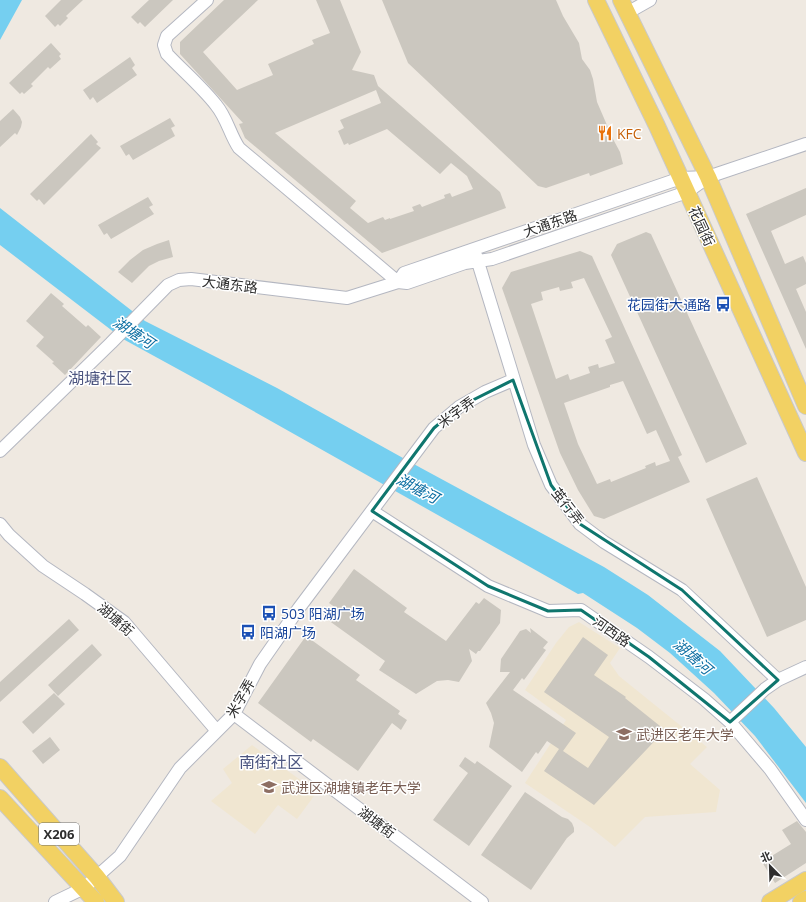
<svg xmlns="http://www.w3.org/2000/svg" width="806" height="902" font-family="'Open Sans','Noto Sans SC',sans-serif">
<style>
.education{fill:#f0e6d1}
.water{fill:#75cff0}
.building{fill:#cbc7bf;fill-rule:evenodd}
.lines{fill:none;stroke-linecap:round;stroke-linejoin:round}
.minor-casing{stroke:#b4b7c1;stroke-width:14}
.major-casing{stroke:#c9c9c9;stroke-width:18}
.minor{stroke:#fff;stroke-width:12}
.major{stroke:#f2d163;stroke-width:16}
.marked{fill:none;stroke:#0f766e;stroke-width:3;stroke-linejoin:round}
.labels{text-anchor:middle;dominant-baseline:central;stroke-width:3;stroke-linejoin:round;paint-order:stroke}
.shield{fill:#fff;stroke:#6d6d6d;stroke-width:1}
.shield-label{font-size:13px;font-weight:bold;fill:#2e2e2e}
.food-label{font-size:14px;fill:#c56008;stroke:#fff;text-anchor:start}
.street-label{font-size:14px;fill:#2e2e2e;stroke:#fff}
.transit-label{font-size:14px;fill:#164399;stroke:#fff;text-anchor:start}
.education-label{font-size:14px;fill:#785e54;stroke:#fff;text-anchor:start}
.water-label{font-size:15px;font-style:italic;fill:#0d6fa3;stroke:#fff}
.quarter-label{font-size:16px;fill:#4d5680;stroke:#fff}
</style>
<rect width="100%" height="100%" fill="#efe9e1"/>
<path class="education" d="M579 622 620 648 610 663 619 676 707 747 690 764 720 790 716 812 645 817 615 847 590 827 525 783 566 720 525 690 556 643 569 627Z
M252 745 317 792 297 819 278 805 255 834 211 801 232 783 223 769Z"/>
<path class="water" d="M0 0H22L0 40Z
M0 208 145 321 277 388 421 468 604 567 648 595 720 651 774 708 806 747V803L755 736 714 693 670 653 637 628 583 593 578 594 207 385 123 339 0 245Z"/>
<path class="building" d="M61 0H83L66 16 68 18 60 26 58 24 55 27 45 16Z
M149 0H173L145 27 140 22 138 24 131 17Z
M224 0H258L203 52 237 90 273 75 268 64 314 44 312 40 330 33 316 0H340L361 52 352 70 374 75 378 86 500 192 506 208 382 253 245 138 239 124 243 123 180 54V42ZM376 90 381 103 340 120 344 128 338 131 344 145 348 143 349 145 387 129 440 174 451 163 467 176 473 189 452 197 450 193 444 195 445 198 422 207 420 204 412 207 414 211 390 219V218L385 220 383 217 368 223 350 208 356 201 275 133Z
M382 0H556L563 16 579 43 582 59 590 70 593 79 597 102 613 139 620 152 623 164 590 176 589 173 546 188 538 186 408 63Z
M51 43 61 54 59 56 61 59 50 69 48 67 31 84 33 86 24 94 22 92 20 94 9 83Z
M130 57 135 65 132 68 137 75 97 103 93 97 90 100 83 90Z
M13 109 20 117 22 122 21 127 17 135 15 133 0 147V121Z
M170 118 175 126 171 128 175 136 133 160 129 154 126 156 120 146Z
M91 134 98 142 96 144 101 148 44 205 39 199 37 201 30 194Z
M806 188V215L771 231 785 264 803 256 806 263V284L796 289 806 312V349L746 214Z
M148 197 153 205 149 207 154 214 111 239 107 233 104 235 98 225Z
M646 232 651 234 747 444 706 463 611 255 617 244Z
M169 240 173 257 159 261 149 266 132 283 118 272 130 260 143 250 157 244Z
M580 251 592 256 682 455 678 457 690 482 604 519 594 516 578 490 560 453 502 288 511 272ZM584 278 612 337 605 340 615 363 599 368 598 364 588 367 590 373 570 380 568 374 556 379 531 304 543 300 541 292 559 287 560 291 573 288 571 282ZM623 381 647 434 656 430 670 461 656 466 655 462 645 466 646 468 611 482 610 479 597 484 578 444 564 403 610 387V385Z
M51 293 64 304 62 306 86 327 88 325 101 337 65 375 52 363 54 362 36 346 44 337 26 321Z
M757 477 806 587V620L767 637 706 499Z
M354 569 407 608 404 612 446 641 476 602 479 604 484 598 501 610 500 623 480 651H478L476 654 469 649 472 661 459 682 448 680 437 681 416 694 379 670 385 661 328 620 336 608 329 603Z
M69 619 79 630 0 702V682Z
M530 628 548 642 543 648 546 650 524 680 522 678 513 690 576 733 563 751 588 768 609 737 544 692 583 637 608 655 594 675 626 697 625 698 665 730 594 805 544 771 559 749 547 741 538 754 536 752 522 772 489 747 494 723 491 713 486 703 510 672H500L501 659 520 631 526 629 531 633Z
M306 636 360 675 356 680 400 711 398 714 407 720 401 730 392 723 358 771 313 739 311 742 258 703Z
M92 644 102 655 58 696 48 685Z
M54 693 65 704 33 734 22 722Z
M50 737 60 750 43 764 32 751Z
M465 757 475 764 477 761 512 786 469 846 433 820 468 773 459 766Z
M525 792 562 817 568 819 572 823 574 828V832L567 838 531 890 481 855Z
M797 821 806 832V863L775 883 762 862 791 844 782 830Z"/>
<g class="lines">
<g class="minor-casing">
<path id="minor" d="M207 0 167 36 164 45 167 54C183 71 202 87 216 105 227 118 230 135 239 148L398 282
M627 13 650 0
M474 249 534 445 551 485 580 524 604 542 682 590 778 680
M398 282 404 273 681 178 708 177
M0 451 111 343 168 285 179 280 191 279 347 298 398 282 407 283 465 263 492 259 687 192 708 177 806 144
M372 511 488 586 548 611 581 610 649 657 704 699 730 722 770 769 806 820
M0 524 9 535 43 566 85 594 124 622 217 731
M234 714 482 902
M730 722 765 689 778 680 806 667
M55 902 84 888 120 856 180 768 234 714 260 664 299 608 434 428 459 407 485 392 513 380"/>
</g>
<g class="major-casing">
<path id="major" d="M596 0 657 126 806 453
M621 0 708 177 806 406
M0 767 97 877 116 902
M0 798 96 902
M770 902 806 880
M801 902 806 899"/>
</g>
<use href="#minor" class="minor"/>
<use href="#major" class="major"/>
</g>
<path class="marked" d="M513 380 551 485 580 524 682 590 778 680 730 722 649 657 581 610 548 611 488 586 372 511 434 428 459 407Z"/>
<defs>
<g id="restaurant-bare" transform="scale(1.2)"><path d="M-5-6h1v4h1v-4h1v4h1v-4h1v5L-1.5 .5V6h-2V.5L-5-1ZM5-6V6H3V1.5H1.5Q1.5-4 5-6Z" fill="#e8710a" stroke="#fff" stroke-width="2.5" paint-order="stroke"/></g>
<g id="bus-bare" transform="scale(1.2)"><path d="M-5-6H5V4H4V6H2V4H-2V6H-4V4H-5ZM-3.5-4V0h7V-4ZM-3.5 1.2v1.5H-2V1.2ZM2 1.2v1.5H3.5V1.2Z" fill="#1a4fb4" stroke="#fff" stroke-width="2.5" paint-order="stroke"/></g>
<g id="university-bare" transform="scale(1.2)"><path d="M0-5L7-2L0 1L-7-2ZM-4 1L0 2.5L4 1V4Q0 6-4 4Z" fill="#8d6e63" stroke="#fff" stroke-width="2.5" paint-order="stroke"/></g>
</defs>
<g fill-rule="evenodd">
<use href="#restaurant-bare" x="605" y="133"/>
<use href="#bus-bare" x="723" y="304"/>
<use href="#bus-bare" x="269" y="613"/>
<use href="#bus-bare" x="248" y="632"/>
<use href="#university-bare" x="624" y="734"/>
<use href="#university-bare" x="269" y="787"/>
</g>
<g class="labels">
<rect class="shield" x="39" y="823" width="40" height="22" rx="3"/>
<g class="shield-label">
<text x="59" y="834">X206</text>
</g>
<g class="food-label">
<text x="617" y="133">KFC</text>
</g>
<g class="street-label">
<text transform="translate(550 223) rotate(-19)">大通东路</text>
<text transform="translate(702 226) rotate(65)">花园街</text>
<text transform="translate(230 284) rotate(7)">大通东路</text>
<text transform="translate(456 412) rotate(-36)">米字弄</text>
<text transform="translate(568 506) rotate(52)">茧行弄</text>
<text transform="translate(116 619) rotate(41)">湖塘街</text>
<text transform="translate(612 631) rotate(35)">河西路</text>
<text transform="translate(240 698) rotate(-60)">米字弄</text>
<text transform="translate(377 822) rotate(37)">湖塘街</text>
</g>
<g class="transit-label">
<text x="711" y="304" text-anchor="end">花园街大通路</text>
<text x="281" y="613">503 阳湖广场</text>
<text x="260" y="632">阳湖广场</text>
</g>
<g class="education-label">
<text x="636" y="734">武进区老年大学</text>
<text x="281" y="787">武进区湖塘镇老年大学</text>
</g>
<g class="water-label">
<text transform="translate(134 332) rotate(33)">湖塘河</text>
<text transform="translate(418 488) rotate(28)">湖塘河</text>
<text transform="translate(693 656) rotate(41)">湖塘河</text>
</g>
<g class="quarter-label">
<text x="100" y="378">湖塘社区</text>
<text x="271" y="762">南街社区</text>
</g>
</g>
<g transform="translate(770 866) rotate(337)" stroke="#ffffff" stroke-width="3" paint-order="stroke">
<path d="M0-3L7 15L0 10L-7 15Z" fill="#2e2e2e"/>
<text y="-6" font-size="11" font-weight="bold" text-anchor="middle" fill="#2e2e2e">北</text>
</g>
</svg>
